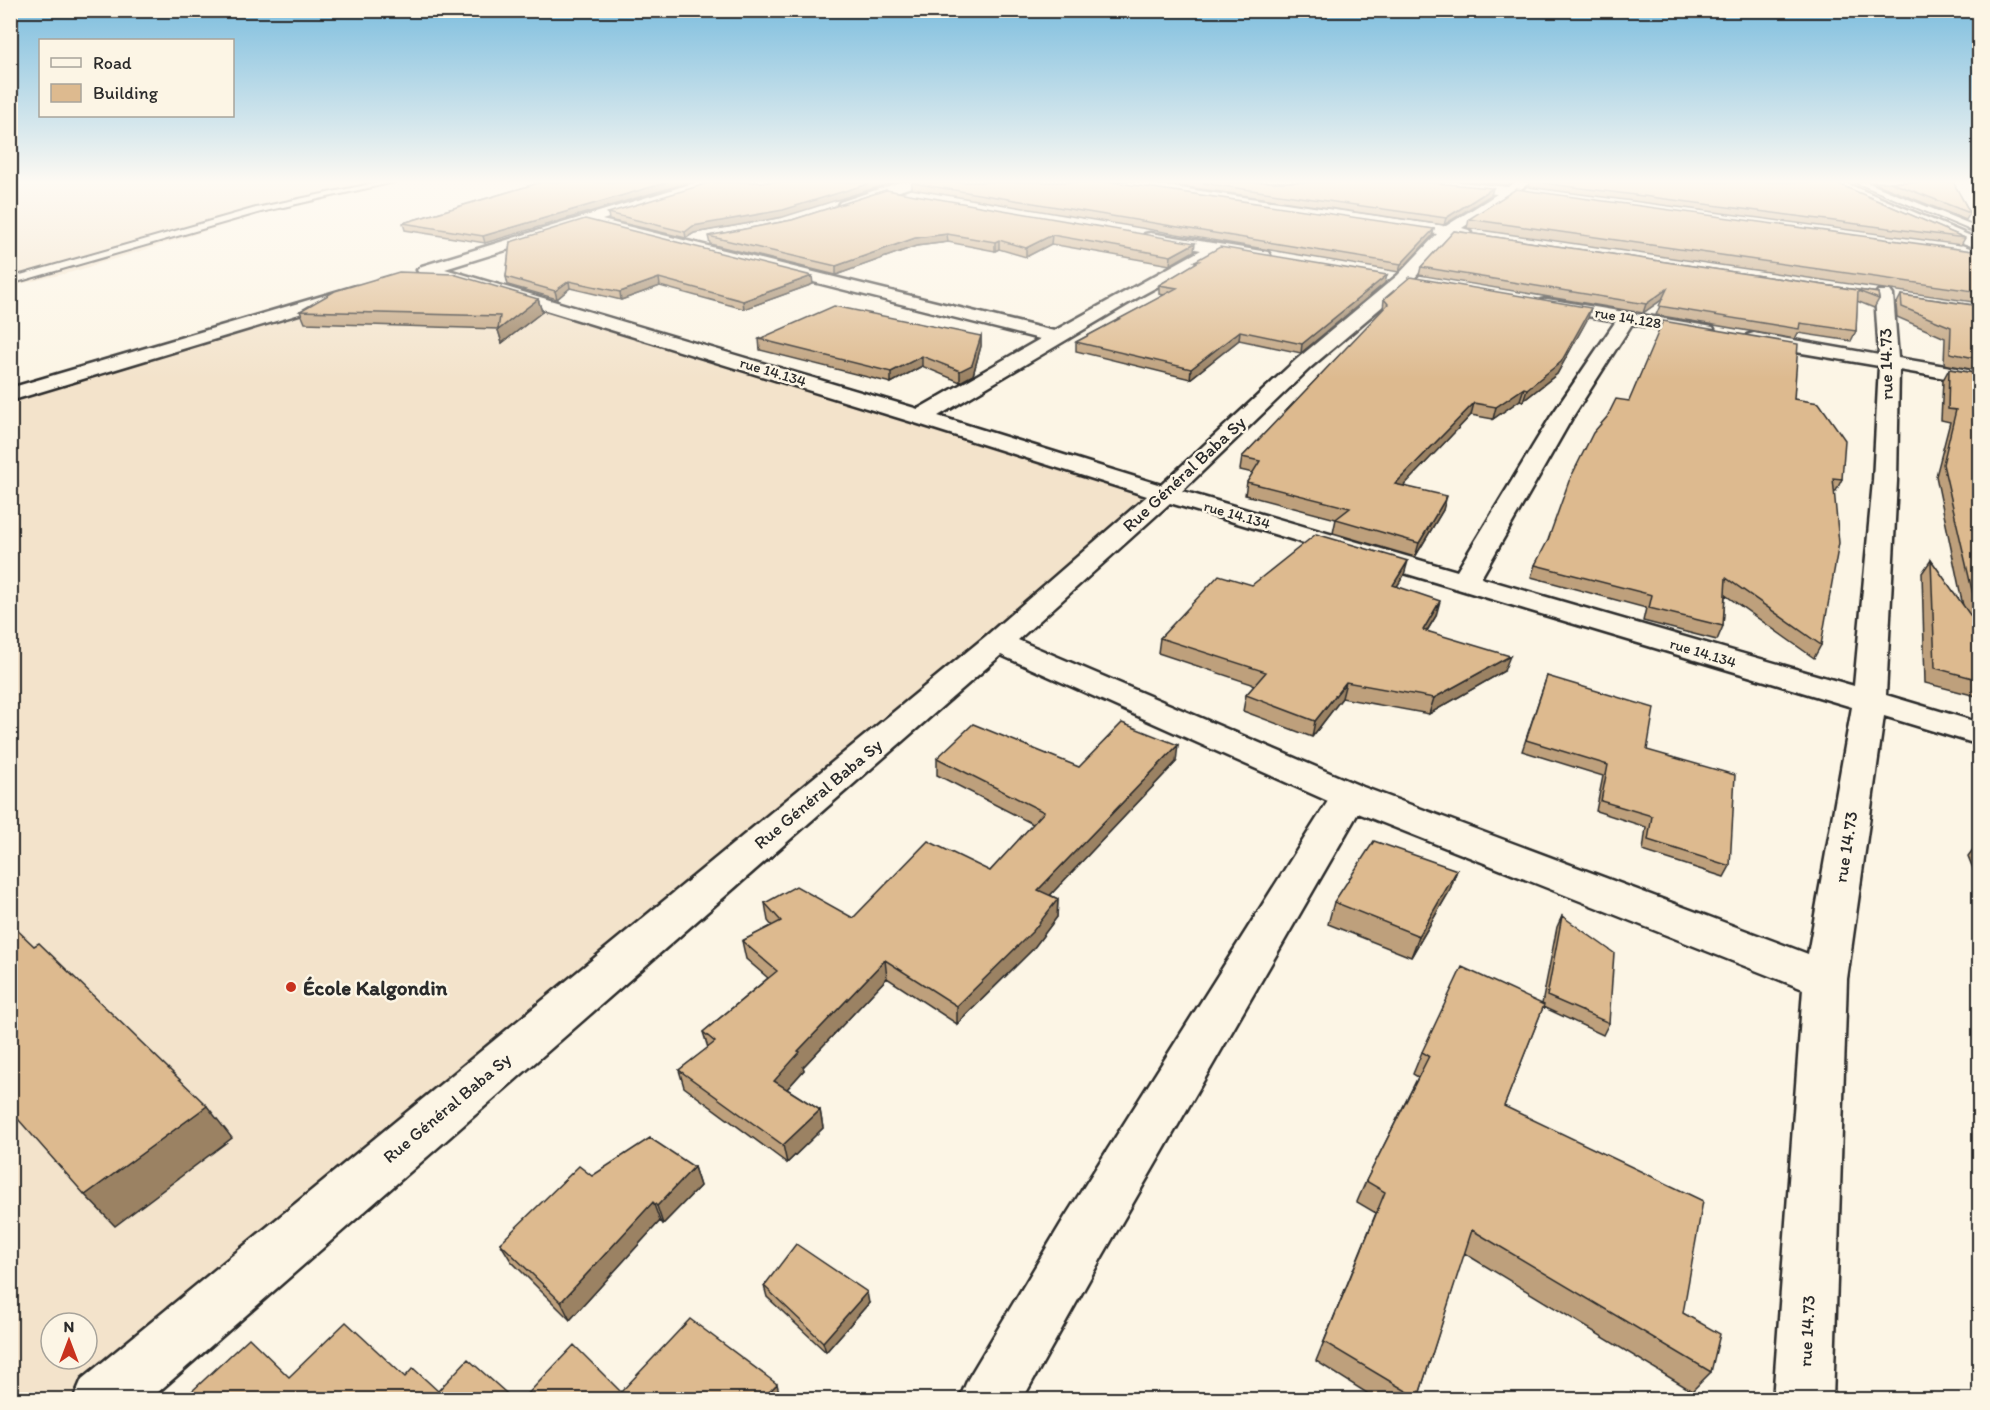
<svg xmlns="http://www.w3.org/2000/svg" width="1990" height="1410" font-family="Itim,sans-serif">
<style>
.built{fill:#f3e3cb;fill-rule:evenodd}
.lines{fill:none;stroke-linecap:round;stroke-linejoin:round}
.lane-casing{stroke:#2b2b2b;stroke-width:4}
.street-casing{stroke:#2b2b2b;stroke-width:5}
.lane{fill:#fcf5e5;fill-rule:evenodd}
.street{fill:#fcf5e5;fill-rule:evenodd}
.wall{fill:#bea07b;stroke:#2b2b2b;stroke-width:1.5}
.shaded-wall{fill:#9b8264;stroke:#2b2b2b;stroke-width:1.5}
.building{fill:#ddba8f;stroke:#2b2b2b;stroke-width:1.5}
.poi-dot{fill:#c8321e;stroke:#fcf5e5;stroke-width:2}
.labels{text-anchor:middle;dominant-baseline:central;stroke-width:5;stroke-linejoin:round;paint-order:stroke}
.far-street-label{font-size:15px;fill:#2b2b2b;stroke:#fcf5e5}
.street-label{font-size:18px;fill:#2b2b2b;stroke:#fcf5e5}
.near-poi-label{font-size:21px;font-weight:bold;fill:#2b2b2b;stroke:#fcf5e5;text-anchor:start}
</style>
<rect width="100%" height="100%" fill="#fcf5e5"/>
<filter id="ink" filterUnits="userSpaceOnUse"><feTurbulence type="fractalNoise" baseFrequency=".0167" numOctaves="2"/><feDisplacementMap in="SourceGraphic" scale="12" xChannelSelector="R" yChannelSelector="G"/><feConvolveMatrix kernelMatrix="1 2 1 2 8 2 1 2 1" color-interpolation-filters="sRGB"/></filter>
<g filter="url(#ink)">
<path class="built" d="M10 182H407L258 215 72 272 11 286Z
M426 270 1157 492 82 1399 11 1400V397ZM51 1323H87V1359H51Z"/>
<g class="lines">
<g class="lane-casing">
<path id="lane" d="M380 182H394L261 212 10 284V278L256 208Z
M1855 182H1866L1980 228V234Z"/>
</g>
<g class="street-casing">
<path id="street" d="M697 182H716L715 185 602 220 1054 331 1201 250 1145 240 1143 237 1145 234 1150 233 1268 252 1270 255 1262 260 1219 253 1142 295 938 416 1161 485 1297 359 1398 275 1437 234 1112 186 1106 182H1138L1446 226 1497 194 1423 186 1417 182H1459L1508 187 1516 182H1531L1462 228 1469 230 1471 233 1469 236H1452L1410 283 1311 367 1182 491 1457 571 1550 418 1616 321 1541 308 1538 304 1541 300 1547 299 1713 327 1715 331 1713 335 1706 337 1632 324 1572 418 1481 578 1854 686 1873 481 1879 366 1754 345 1747 343 1745 339 1747 335 1754 333 1879 355 1875 295 1878 291H1890L1893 295 1898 358 1980 372V384L1899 370 1897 481 1886 695 1980 723V745L1884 716 1847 979 1833 1400H1773L1803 989 1358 813 1103 1255 1022 1400H959L968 1379 1065 1217 1328 801 1001 655 149 1400H73L82 1379 986 636 1147 496 912 422 428 274 419 273 417 270 422 266ZM587 225 1040 339 918 409 445 269ZM1170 503 1852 707 1808 954 1363 787 1018 640Z
M900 182H918L917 185 850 208H840L838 205 840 202Z
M1827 182H1843L1980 240V249L1940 235Z
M356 286 362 287 365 291 362 295 10 401V388Z"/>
</g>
<use href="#lane" class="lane"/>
<use href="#street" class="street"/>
</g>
<path class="wall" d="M542 182 485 243 405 230 403 223Z
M1153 182H1424L1491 195 1444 225Z
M1481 182H1513L1508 185Z
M1530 182H1834L1965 238 1961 245 1529 187Z
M1872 182H1953L1970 213 1966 220Z
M912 183 1434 229 1432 236 1399 272 912 189Z
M886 190 1194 251 1170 265 1051 244 1026 257 999 249 995 251 948 242 916 246 836 275 710 244 708 236 792 220Z
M608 213 783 217 694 233 686 238 609 220Z
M1469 219 1980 252V303L1467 228Z
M1454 231 1878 293 1879 299 1874 308 1857 301 1856 331 1851 341 1798 333 1795 339 1656 315 1663 299 1643 313 1419 275 1421 267Z
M1980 236V248L1972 247 1977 238Z
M510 242 813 284 744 309 660 286 621 300 570 288 557 299 508 285 506 277Z
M1195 261 1385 283 1301 353 1239 340 1190 379 1076 351V342L1165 295 1159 294V285L1195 264Z
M1901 295 1980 306V371L1944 364 1945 338 1897 317 1896 305Z
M538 299 542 312 502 343 498 329 305 323 300 311Z
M1384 299 1588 318 1557 374 1523 401 1520 400 1493 419 1471 415 1403 486 1443 510 1415 557 1333 533 1336 519 1245 495 1247 482 1253 473 1240 470 1242 457 1383 310Z
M981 336V346L973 375 960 382 922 366 891 383 760 350 759 339Z
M1949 369 1980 374V697L1925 683 1922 573 1931 560 1963 606 1936 476 1950 422 1941 420 1943 380Z
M1794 399 1842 479 1836 491H1834L1821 645 1814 658 1725 595 1723 626 1717 640 1643 621 1646 608 1531 577 1535 565 1629 401Z
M1404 575 1397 586 1436 616 1427 631 1504 671 1429 714 1342 698 1312 737 1243 711 1246 695 1255 685 1158 653 1160 638 1252 585Z
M1547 676 1647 750 1730 866 1724 877 1643 851 1646 827 1596 811 1603 776 1522 751Z
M937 758 1079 767 1176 762 1050 895 1058 899 1057 917 1033 949 957 1024 887 978 803 1067 804 1070 787 1089 820 1110 823 1128 787 1163 684 1087 679 1070 708 1048 703 1032 768 978 746 959 742 941 772 926 768 921 765 903 853 918 990 871 1033 824 937 775Z
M1980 840V886L1968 856Z
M1457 870 1449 892 1411 957 1328 924 1334 902Z
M1562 916 1609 1023 1603 1035 1543 1007 1504 1106 1683 1313 1711 1372 1692 1391 1464 1253 1418 1398 1417 1400H1378L1316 1361 1376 1213 1357 1202 1366 1181 1418 1077 1413 1074 1422 1052 1542 1004 1557 927Z
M694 1167 700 1186 663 1224 660 1221 570 1320 511 1261 500 1243 592 1176Z
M764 1286 869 1303 826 1352 767 1297Z"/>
<path class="shaded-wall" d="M668 182H690L485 243 483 236Z
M874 182H894L783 217 694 233 686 238 685 232 693 226Z
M1493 188 1491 195 1444 225 1446 218Z
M1434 229 1432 236 1399 272 1401 264Z
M947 234 948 242 916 246 836 275V266L915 238Z
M1052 235 1051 244 1026 257V248Z
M999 240V249L995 251V242Z
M1195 243 1194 251 1170 265 1171 256Z
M1387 275 1385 283 1301 353 1302 344Z
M812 276 813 284 744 309 743 301Z
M659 278 660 286 621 300 620 292Z
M569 281 570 288 557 299 555 291Z
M1667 289 1664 298 1643 313 1646 304Z
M538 299 542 312 502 343 498 330Z
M1591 308 1588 318 1557 374 1523 401 1527 389Z
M1240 331 1239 340 1190 379 1191 369Z
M981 336V346L973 375 960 382V371Z
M922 356V366L891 383V372Z
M1524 388 1520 400 1493 419 1496 407Z
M1474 403 1471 415 1392 498 1395 484Z
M1447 496 1443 510 1415 557 1419 543Z
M1408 561 1404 575 1389 600 1393 585Z
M1440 601 1436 616 1418 645 1423 630Z
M1510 656 1504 671 1429 714 1434 698Z
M1346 682 1342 698 1312 737 1315 721Z
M1178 745 1176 762 1038 908V890Z
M1457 870 1449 892 1411 957 1419 936Z
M1058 899 1057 917 1033 949 957 1024V1006Z
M885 960 887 978 803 1067 804 1070 778 1099 774 1081 798 1051Z
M207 1106 232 1138 115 1226 85 1195Z
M820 1110 823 1128 787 1163 783 1145Z
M694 1167 700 1186 663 1224 657 1206Z
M653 1202 660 1221 570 1320 561 1302Z
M867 1292 869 1303 826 1352 823 1342Z
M777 1384 781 1400H761Z"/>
<path class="building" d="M542 182H668L483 236 403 223Z
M712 182H874L783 210 693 226 685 232 608 213Z
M913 182H1112L1434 229 1401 264 912 183Z
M1195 182H1424L1493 188 1446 218Z
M1535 182H1834L1965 238Z
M1890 182H1953L1970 213Z
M1516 189 1980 252V292L1469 219Z
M886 190 1195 243 1171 256 1052 235 1026 248 999 240 995 242 947 234 915 238 836 266 708 236 792 220Z
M585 219 812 276 743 301 659 278 620 292 569 281 555 291 506 277 510 242Z
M1454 231 1878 293 1879 299 1858 291 1856 331 1800 323 1799 329 1659 306 1667 289 1646 304 1421 267Z
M1220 247 1387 275 1302 344 1240 331 1191 369 1076 342 1177 288 1159 285 1199 261H1195Z
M399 272 453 274 538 299 498 330 500 316 300 311 335 291Z
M1410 277 1591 308 1561 362 1527 389 1524 388 1496 407 1474 403 1395 484 1447 496 1419 543 1336 519 1350 508 1247 482 1260 461 1242 457 1388 304 1384 299Z
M1901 295 1980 306V359L1950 353 1951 327 1902 307Z
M834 306 981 336 972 365 960 371 922 356 891 372 759 339Z
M1663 321 1798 344 1794 399 1819 403 1845 440 1842 479 1833 478 1839 543 1821 645 1726 578 1723 626 1649 608 1652 595 1535 565 1548 540 1569 481 1593 433 1607 417 1616 399 1629 401Z
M1949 369 1980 374V625L1943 464 1956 410 1948 409Z
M1316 534 1408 561 1393 585 1440 601 1423 630 1510 656 1434 698 1346 682 1315 721 1246 695 1266 672 1160 638 1219 575 1252 585Z
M1931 560 1980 629V680L1935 668Z
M1547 676 1654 708 1647 750 1735 775 1730 866 1648 840 1652 816 1601 801 1608 765 1526 740Z
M1122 723 1178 745 1038 890 1058 899 1033 931 957 1006 885 960 798 1051 800 1052 774 1081 820 1110 783 1145 679 1070 715 1042 703 1032 777 971 742 941 781 921 765 903 796 886 853 918 928 841 990 871 1044 812 937 758 973 724 1079 767Z
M1374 841 1457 870 1419 936 1334 902Z
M1562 916 1614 953 1609 1023 1547 996Z
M10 923 34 946 39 943 207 1106 85 1195 10 1110Z
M1462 967 1544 1005 1504 1106 1703 1201 1683 1313 1720 1334 1711 1372 1472 1230 1418 1398 1324 1342 1385 1192 1366 1181 1429 1056 1422 1052Z
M650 1138 694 1167 657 1206 653 1202 561 1302 500 1243 579 1166 592 1176Z
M796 1244 867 1292 823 1342 764 1286Z
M690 1319 777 1384 761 1400H522L574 1345 621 1392Z
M346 1322 405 1377 413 1368 438 1391 468 1359 514 1400H197L190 1393 249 1338 289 1377Z"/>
</g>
<linearGradient id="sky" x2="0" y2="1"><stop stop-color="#7cbdde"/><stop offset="0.48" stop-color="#fefaf3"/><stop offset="1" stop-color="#fefaf3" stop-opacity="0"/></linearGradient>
<rect width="1990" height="379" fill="url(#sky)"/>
<circle class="poi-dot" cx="291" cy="987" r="6"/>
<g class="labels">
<g class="far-street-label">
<text transform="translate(1628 318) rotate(10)">rue 14.128</text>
<text transform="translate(773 372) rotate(17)">rue 14.134</text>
<text transform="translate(1237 515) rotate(16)">rue 14.134</text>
<text transform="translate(1703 653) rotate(17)">rue 14.134</text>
</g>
<g class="street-label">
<text transform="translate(1886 364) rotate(-91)">rue 14.73</text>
<text transform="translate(1184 474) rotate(-43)">Rue Général Baba Sy</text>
<text transform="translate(818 794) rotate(-40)">Rue Général Baba Sy</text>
<text transform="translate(1846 847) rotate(-81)">rue 14.73</text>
<text transform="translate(447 1108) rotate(-40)">Rue Général Baba Sy</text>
<text transform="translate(1807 1331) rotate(-87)">rue 14.73</text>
</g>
<g class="near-poi-label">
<text x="303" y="987">École Kalgondin</text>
</g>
</g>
<rect width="1990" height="1410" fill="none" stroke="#fcf5e5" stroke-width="36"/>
<rect x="18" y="18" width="1954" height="1374" fill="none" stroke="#2b2b2b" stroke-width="2" filter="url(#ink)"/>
<rect x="39" y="39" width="195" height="78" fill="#fcf5e5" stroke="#a8a49b" stroke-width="1.5"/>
<rect x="51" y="58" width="30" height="9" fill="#fcf5e5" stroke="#a8a49b" stroke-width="1.5"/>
<text x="93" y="69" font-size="18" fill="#2b2b2b">Road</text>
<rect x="51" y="84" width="30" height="18" fill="#ddba8f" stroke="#a8a49b" stroke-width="1.5"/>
<text x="93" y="99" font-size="18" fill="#2b2b2b">Building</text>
<g transform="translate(69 1341)"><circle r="28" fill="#fcf5e5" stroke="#a8a49b" stroke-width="1.5"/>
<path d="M0-4.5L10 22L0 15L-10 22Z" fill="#c8321e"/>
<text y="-9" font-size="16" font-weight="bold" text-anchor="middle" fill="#2b2b2b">N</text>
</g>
</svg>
